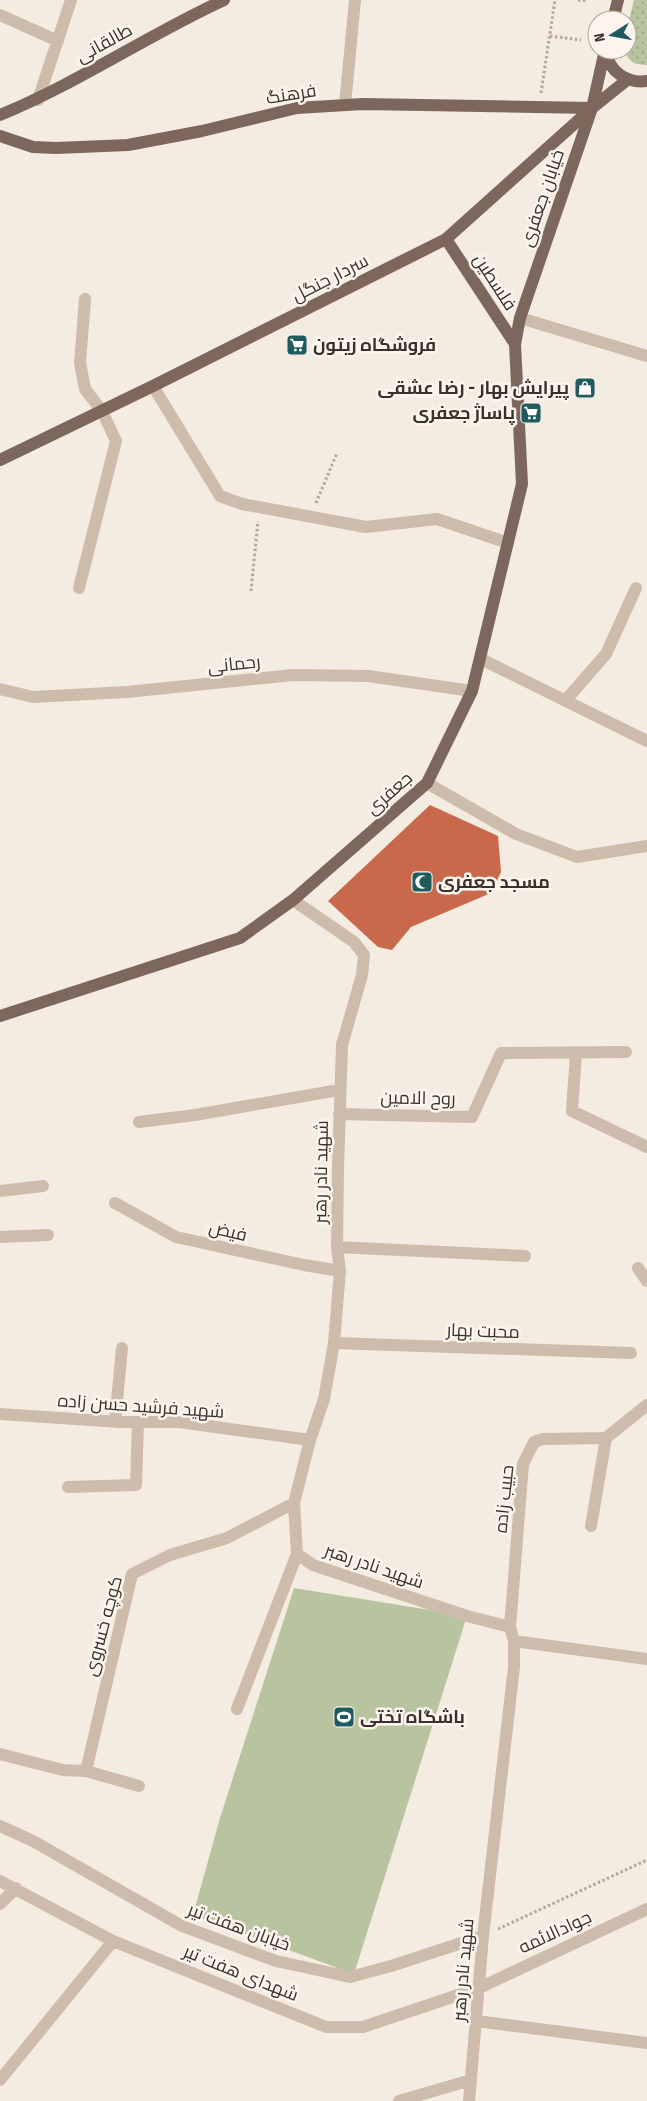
<svg xmlns="http://www.w3.org/2000/svg" width="647" height="2101" font-family="'Fira Sans Condensed',Cairo,sans-serif">
<style>
.grass{fill:url(#grass-dots)}
.pitch{fill:#b8c4a0}
.building{fill:#c8694b}
.lines{fill:none;stroke-linecap:round;stroke-linejoin:round}
.path{stroke:#b9a596;stroke-width:3;stroke-dasharray:2.5 2.5;stroke-linecap:butt}
.minor{stroke:#cdbbac;stroke-width:12}
.major{stroke:#7d675c;stroke-width:12}
.labels{text-anchor:middle;dominant-baseline:central;stroke-width:5;stroke-linejoin:round;paint-order:stroke}
.street-label{font-size:18px;fill:#3b302b;stroke:#fbf5ee}
.poi-label{font-size:18px;font-weight:bold;fill:#3b302b;stroke:#fbf5ee;text-anchor:start}
</style>
<defs>
<pattern id="grass-dots" width="8" height="8" patternUnits="userSpaceOnUse" patternTransform="scale(1.25)"><rect width="8" height="8" fill="#b8c4a0"/><path d="M2 2h.1M6 6h.1" fill="none" stroke="#97a083" stroke-width="1.8" stroke-linecap="round"/></pattern>
</defs>
<rect width="100%" height="100%" fill="#f4ebe1"/>
<path class="grass" d="M634 0H647V65C635 65 628 62 625 50H627V28Z"/>
<path class="pitch" d="M294 1588 467 1616 354 1974 193 1915 220 1818Z"/>
<path class="building" d="M430 805 498 836 501 872 491 893 411 927 392 950 378 947 328 901Z"/>
<g class="lines">
<path class="path" d="M578 0 587 1
M550 36 581 40
M541 93 555 0
M316 503 337 453
M251 591 258 521
M498 1929 647 1860"/>
<path class="minor" d="M0 15 58 41
M38 100 71 0
M345 105 355 0
M520 318 647 356
M153 386 220 496 242 504 366 527 437 519 508 543
M79 588 116 441 102 411 85 389 80 363 85 299
M481 659 647 741
M0 689 33 697 127 692 293 675 368 676 472 691
M565 701 606 654 636 588
M427 783 516 834 577 857 647 846
M293 900 354 942 364 955 362 975 342 1045 338 1168 337 1247 340 1271 334 1343 324 1399 310 1440 294 1503 297 1554 313 1565 467 1616 510 1627 514 1641V1667L483 1936 469 2101
M576 1053 572 1111 647 1147
M339 1114 472 1117 501 1053 626 1052
M139 1122 195 1115 339 1090
M0 1191 43 1186
M115 1203 176 1237 304 1265 340 1271
M0 1237 48 1235
M337 1247 525 1256
M638 1268 647 1281
M334 1343 631 1353
M0 1414 119 1422H179L310 1440
M68 1487 136 1485 138 1422H115L122 1348
M591 1526 606 1438
M510 1627 523 1464 534 1442 543 1439 606 1438 647 1405
M514 1641 647 1659
M237 1709 297 1554
M0 1754 63 1770 86 1771 139 1786
M86 1771 132 1574 170 1555 227 1538 294 1503
M0 1826 33 1841 182 1926 276 1961 350 1977 391 1966 483 1936
M0 1881 113 1941 326 2027H363L479 1988 647 1909
M0 1904 16 1888
M476 2021 647 2043
M0 2080 113 1941
M399 2101 471 2080"/>
<path class="major" d="M613 20 618 0
M606 50C608 71 627 84 647 81
M0 115C78 83 148 35 224 0
M0 136 33 147 56 148 128 145 202 131 297 108 363 104 592 108
M446 239 515 344
M0 460 153 386 446 239 592 108 627 80
M0 1016 240 938 293 900 427 783 472 691 522 484 515 344 520 318 592 108 605 50"/>
</g>
<defs>
<g id="supermarket-square" transform="scale(1.125)"><rect x="-9" y="-9" width="18" height="18" rx="4" fill="#1f5a5e" stroke="#fbf5ee"/><path d="M-6-5.5h2.5l.6 2H6L4.5 2H-2.5L-4.4-4H-6ZM-1.5 3.2a1.3 1.3 0 1 0 .1 0ZM3 3.2a1.3 1.3 0 1 0 .1 0Z" fill="#fff"/></g>
<g id="shop-square" transform="scale(1.125)"><rect x="-9" y="-9" width="18" height="18" rx="4" fill="#1f5a5e" stroke="#fbf5ee"/><path d="M-5-2.5h2.3a2.7 3.5 0 0 1 5.4 0H5L5.5 6h-11ZM-1.5-2.5h3a1.5 2.3 0 0 0-3 0Z" fill="#fff"/></g>
<g id="mosque-square" transform="scale(1.125)"><rect x="-9" y="-9" width="18" height="18" rx="4" fill="#1f5a5e" stroke="#fbf5ee"/><path d="M3.5-4.9A6 6 0 1 0 3.5 4.9A5 5 0 1 1 3.5-4.9Z" fill="#fff"/></g>
<g id="stadium-square" transform="scale(1.125)"><rect x="-9" y="-9" width="18" height="18" rx="4" fill="#1f5a5e" stroke="#fbf5ee"/><path d="M0-5a6.5 5 0 1 0 0 10a6.5 5 0 1 0 0-10ZM-3.5-1.8h7v3.6h-7Z" fill="#fff"/></g>
</defs>
<g fill-rule="evenodd">
<use href="#supermarket-square" x="297" y="345"/>
<use href="#shop-square" x="585" y="388"/>
<use href="#supermarket-square" x="531" y="413"/>
<use href="#mosque-square" x="422" y="882"/>
<use href="#stadium-square" x="344" y="1717"/>
</g>
<g class="labels">
<g class="street-label">
<text transform="translate(104 43) rotate(-29)">طالقانی</text>
<text transform="translate(291 94) rotate(-9)">فرهنگ</text>
<text transform="translate(542 198) rotate(-71)">خیابان جعفری</text>
<text transform="translate(330 278) rotate(-27)">سردار جنگل</text>
<text transform="translate(495 282) rotate(57)">فلسطین</text>
<text transform="translate(234 664) rotate(-6)">رحمانی</text>
<text transform="translate(389 793) rotate(-41)">جعفری</text>
<text transform="translate(418 1098) rotate(1)">روح الامین</text>
<text transform="translate(321 1172) rotate(-89)">شهید نادر رهبر</text>
<text transform="translate(228 1231) rotate(13)">فیض</text>
<text transform="translate(483 1331) rotate(2)">محبت بهار</text>
<text transform="translate(141 1406) rotate(4)">شهید فرشید حسن زاده</text>
<text transform="translate(504 1499) rotate(-84)">حبیب زاده</text>
<text transform="translate(374 1566) rotate(19)">شهید نادر رهبر</text>
<text transform="translate(103 1626) rotate(-75)">کوچه خسروی</text>
<text transform="translate(239 1927) rotate(20)">خیابان هفت تیر</text>
<text transform="translate(555 1932) rotate(-25)">جوادالائمه</text>
<text transform="translate(463 1970) rotate(-85)">شهید نادر رهبر</text>
<text transform="translate(241 1973) rotate(22)">شهدای هفت تیر</text>
</g>
<g class="poi-label">
<text x="313" y="345">فروشگاه زیتون</text>
<text x="569" y="388" text-anchor="end">پیرایش بهار - رضا عشقی</text>
<text x="515" y="413" text-anchor="end">پاساژ جعفری</text>
<text x="438" y="882">مسجد جعفری</text>
<text x="360" y="1717">باشگاه تختی</text>
</g>
</g>
<g transform="translate(612 35) rotate(259)"><circle r="24" fill="#fbf5ee" stroke="#aea6a0"/>
<path d="M0-4L9 19L0 12L-9 19Z" fill="#1f5a5e"/>
<text y="-8" font-size="14" font-weight="bold" text-anchor="middle" fill="#3b302b">N</text>
</g>
</svg>
